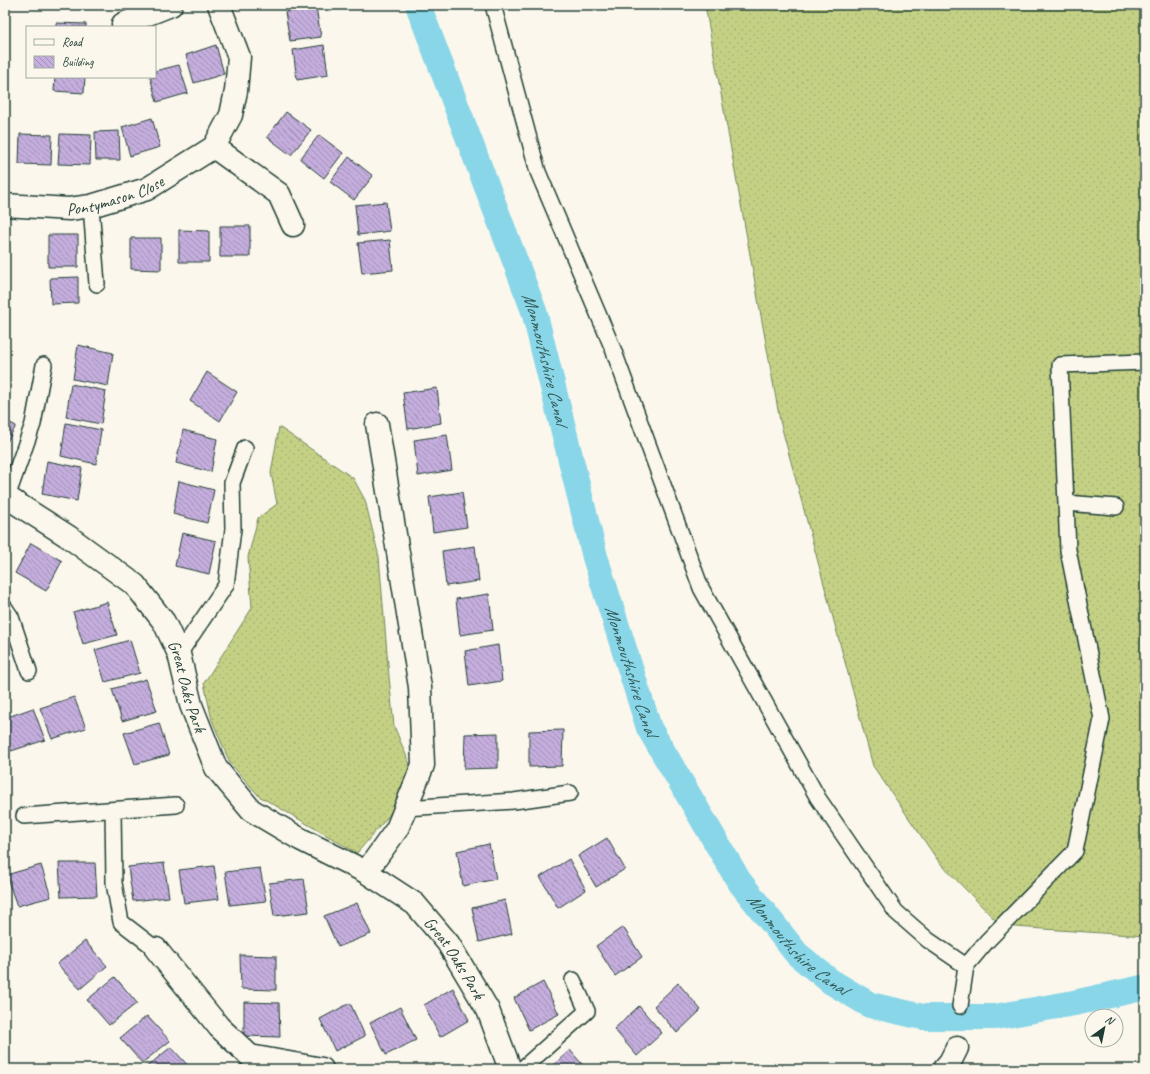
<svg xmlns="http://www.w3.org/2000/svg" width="1150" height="1074" font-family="Caveat,sans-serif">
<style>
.grass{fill:url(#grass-dots);stroke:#72875c}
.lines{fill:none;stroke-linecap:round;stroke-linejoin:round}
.canal{stroke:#89d6e8;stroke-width:26}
.building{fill:url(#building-back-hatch);stroke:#1f3d34}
.service-casing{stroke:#1f3d34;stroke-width:18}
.minor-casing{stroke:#1f3d34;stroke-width:25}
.service{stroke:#fbf7ec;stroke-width:15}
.minor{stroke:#fbf7ec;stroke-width:22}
.labels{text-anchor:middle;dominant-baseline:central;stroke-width:3;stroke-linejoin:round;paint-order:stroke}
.street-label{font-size:17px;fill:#1f3d34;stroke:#fbf7ec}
.water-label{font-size:18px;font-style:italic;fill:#345c58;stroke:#fbf7ec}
</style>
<defs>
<pattern id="grass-dots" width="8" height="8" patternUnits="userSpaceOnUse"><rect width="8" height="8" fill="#c4d185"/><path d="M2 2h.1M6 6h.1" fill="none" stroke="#a8b473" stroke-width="1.8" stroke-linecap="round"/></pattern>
<pattern id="building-back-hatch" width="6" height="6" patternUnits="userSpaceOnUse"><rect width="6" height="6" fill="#c5aedd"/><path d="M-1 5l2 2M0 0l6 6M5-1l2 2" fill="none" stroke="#9f8fb4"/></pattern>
</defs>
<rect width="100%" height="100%" fill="#fbf7ec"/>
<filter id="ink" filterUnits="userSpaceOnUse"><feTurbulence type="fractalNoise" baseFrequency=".025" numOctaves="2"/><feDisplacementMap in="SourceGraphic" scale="8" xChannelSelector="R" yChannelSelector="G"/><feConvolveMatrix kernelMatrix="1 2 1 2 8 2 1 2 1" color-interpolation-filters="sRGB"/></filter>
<g filter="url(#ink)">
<path class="grass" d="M705 5H1145V936L1001 926 939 862 873 766 780 421Z
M279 427 353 478 365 500 379 557 389 677 394 726 411 767 392 812 357 853 259 796 230 763 212 720 204 683 252 608 248 557 258 518 277 504 271 473Z"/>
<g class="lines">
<path class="canal" id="s1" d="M418 5 534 311 595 557 649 728 739 881 797 954 830 981 870 1005 923 1017H995L1074 1003 1142 988 1145 989"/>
</g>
<path class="building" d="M316 7 321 37 290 41 285 12Z
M56 23 86 24V27H56Z
M216 45 224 74 194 83 186 55Z
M324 45 328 75 297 80 293 50Z
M179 65 188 93 157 102 150 77H155V71Z
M55 77H85L84 93 54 91Z
M286 112 311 130 291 155 267 137Z
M152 118 160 147 130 156 122 127Z
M119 131 120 160H96L95 132Z
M20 134 52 135 51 165 19 164Z
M60 134 91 135 90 165 58 164Z
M319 135 343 153 324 178 300 159Z
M349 157 373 176 354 200 330 182Z
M386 202 390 231 358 235 355 205Z
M220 226H250V257H220Z
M179 230 209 231V262H179Z
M48 235H78V267H48Z
M131 238H161V270L131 269Z
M390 240 393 270 362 273 358 243Z
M78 277V303L51 304 50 278Z
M78 345 113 353 108 386 73 379Z
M207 372 237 392 220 421 190 401Z
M71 384 106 391 101 424 66 417Z
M437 388 441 423 408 429 403 393Z
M5 420 16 426 5 445Z
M66 423 101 430 96 464 61 456Z
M183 430 217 439 211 472 176 463Z
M447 435 452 470 418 476 414 440Z
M47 461 82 468 77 501 42 494Z
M179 481 214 490 207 523 173 514Z
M462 492 467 527 433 532 429 497Z
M182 533 216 541 209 574 175 566Z
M31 543 62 561 46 591 15 573Z
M475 546 479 581 446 586 442 551Z
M489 594 493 630 460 635 456 599Z
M107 602 117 635 83 644 73 612Z
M130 640 140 673 105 682 95 650Z
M498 645 502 681 469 686 465 651Z
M146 679 157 711 122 721 112 689Z
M74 697 86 728 52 739 40 708Z
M33 708 45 740 11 751 5 736V718Z
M159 723 169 755 135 764 124 733Z
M563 730 562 766 529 767V731Z
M498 733V768L464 769 465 734Z
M607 838 625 869 596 887 578 856Z
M489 844 496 879 463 886 457 851Z
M569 859 586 890 558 908 540 877Z
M59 863H95L97 896 61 897Z
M164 863 169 897 133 901 128 867Z
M41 865 51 897 17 906 6 875Z
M214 866 219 899 184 903 179 870Z
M260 868 266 901 230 905 225 872Z
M304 879 309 912 274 916 269 883Z
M505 900 512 934 479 942 472 908Z
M357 903 371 934 338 947 324 916Z
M623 927 642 957 615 976 596 946Z
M85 941 107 966 80 989 57 964Z
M240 955 276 956V990L241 989Z
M115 977 137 1003 109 1025 87 1000Z
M543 982 559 1014 529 1030 514 998Z
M678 983 701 1010 677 1033 654 1006Z
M453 988 469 1020 440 1037 424 1005Z
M244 1002 279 1003 280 1037 244 1036Z
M350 1003 365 1036 335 1051 320 1019Z
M639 1006 662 1033 637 1056 614 1029Z
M400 1007 416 1040 386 1055 370 1023Z
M147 1016 170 1041 142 1063 120 1038Z
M171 1047 191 1069H144Z
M570 1050 586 1069H549Z"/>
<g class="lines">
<g class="service-casing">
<path id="service" d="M493 5 538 172 613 349 701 588 818 798 896 912 928 940 966 966
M91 206 97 284
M7 497 33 424 44 365
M1066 503 1116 507
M5 608 11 617 29 671
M179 654 226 585 233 529 232 483 245 448
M405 808 514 801 570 793
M113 810 114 883 121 922 156 949
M24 816 176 805
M960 1006 966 966 987 941 1075 851 1102 719 1068 550 1060 365 1145 362
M522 1069 587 1011 573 980"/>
</g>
<g class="minor-casing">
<g id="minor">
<path d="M123 24 171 5"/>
<path d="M214 147 279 194 293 225"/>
<path id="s2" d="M5 205 69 209 91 206 147 189 214 147 231 115 236 91 239 57 219 5"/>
<path id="s3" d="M5 496 69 537 135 585 164 622 179 654 191 705 216 768 251 810 300 839 366 872 415 904 448 943 488 1010 510 1069"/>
<path d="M366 872 397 829 423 765 420 687 377 424"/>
<path d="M156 949 219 1027 250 1056 322 1069"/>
<path d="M944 1069 950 1062 957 1048"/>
</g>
</g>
<use href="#service" class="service"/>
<use href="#minor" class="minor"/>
</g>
</g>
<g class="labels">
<g class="street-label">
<text stroke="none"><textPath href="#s2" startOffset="112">Pontymason Close</textPath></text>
<text stroke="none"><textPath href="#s3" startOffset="273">Great Oaks Park</textPath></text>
<text stroke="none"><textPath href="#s3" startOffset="671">Great Oaks Park</textPath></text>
</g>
<g class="water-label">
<text stroke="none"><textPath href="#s1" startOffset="376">Monmouthshire Canal</textPath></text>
<text stroke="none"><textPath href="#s1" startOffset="700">Monmouthshire Canal</textPath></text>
<text stroke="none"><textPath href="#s1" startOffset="1024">Monmouthshire Canal</textPath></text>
</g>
</g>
<rect width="1150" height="1074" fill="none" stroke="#fbf7ec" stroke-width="20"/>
<rect x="10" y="10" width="1130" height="1054" fill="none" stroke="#1f3d34" stroke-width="1.5" filter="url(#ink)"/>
<rect x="26" y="26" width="130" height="52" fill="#fbf7ec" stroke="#a3ada2"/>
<rect x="34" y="39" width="20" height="6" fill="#fbf7ec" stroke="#a3ada2"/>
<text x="62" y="46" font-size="12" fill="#1f3d34">Road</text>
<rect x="34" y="56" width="20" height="12" fill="url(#building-back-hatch)" stroke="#a3ada2"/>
<text x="62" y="66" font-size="12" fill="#1f3d34">Building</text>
<g transform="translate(1104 1028) rotate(33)"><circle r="19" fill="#fbf7ec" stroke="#a3ada2"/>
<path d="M0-3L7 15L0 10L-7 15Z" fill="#1f3d34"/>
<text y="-6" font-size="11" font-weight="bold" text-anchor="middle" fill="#1f3d34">N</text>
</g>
</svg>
